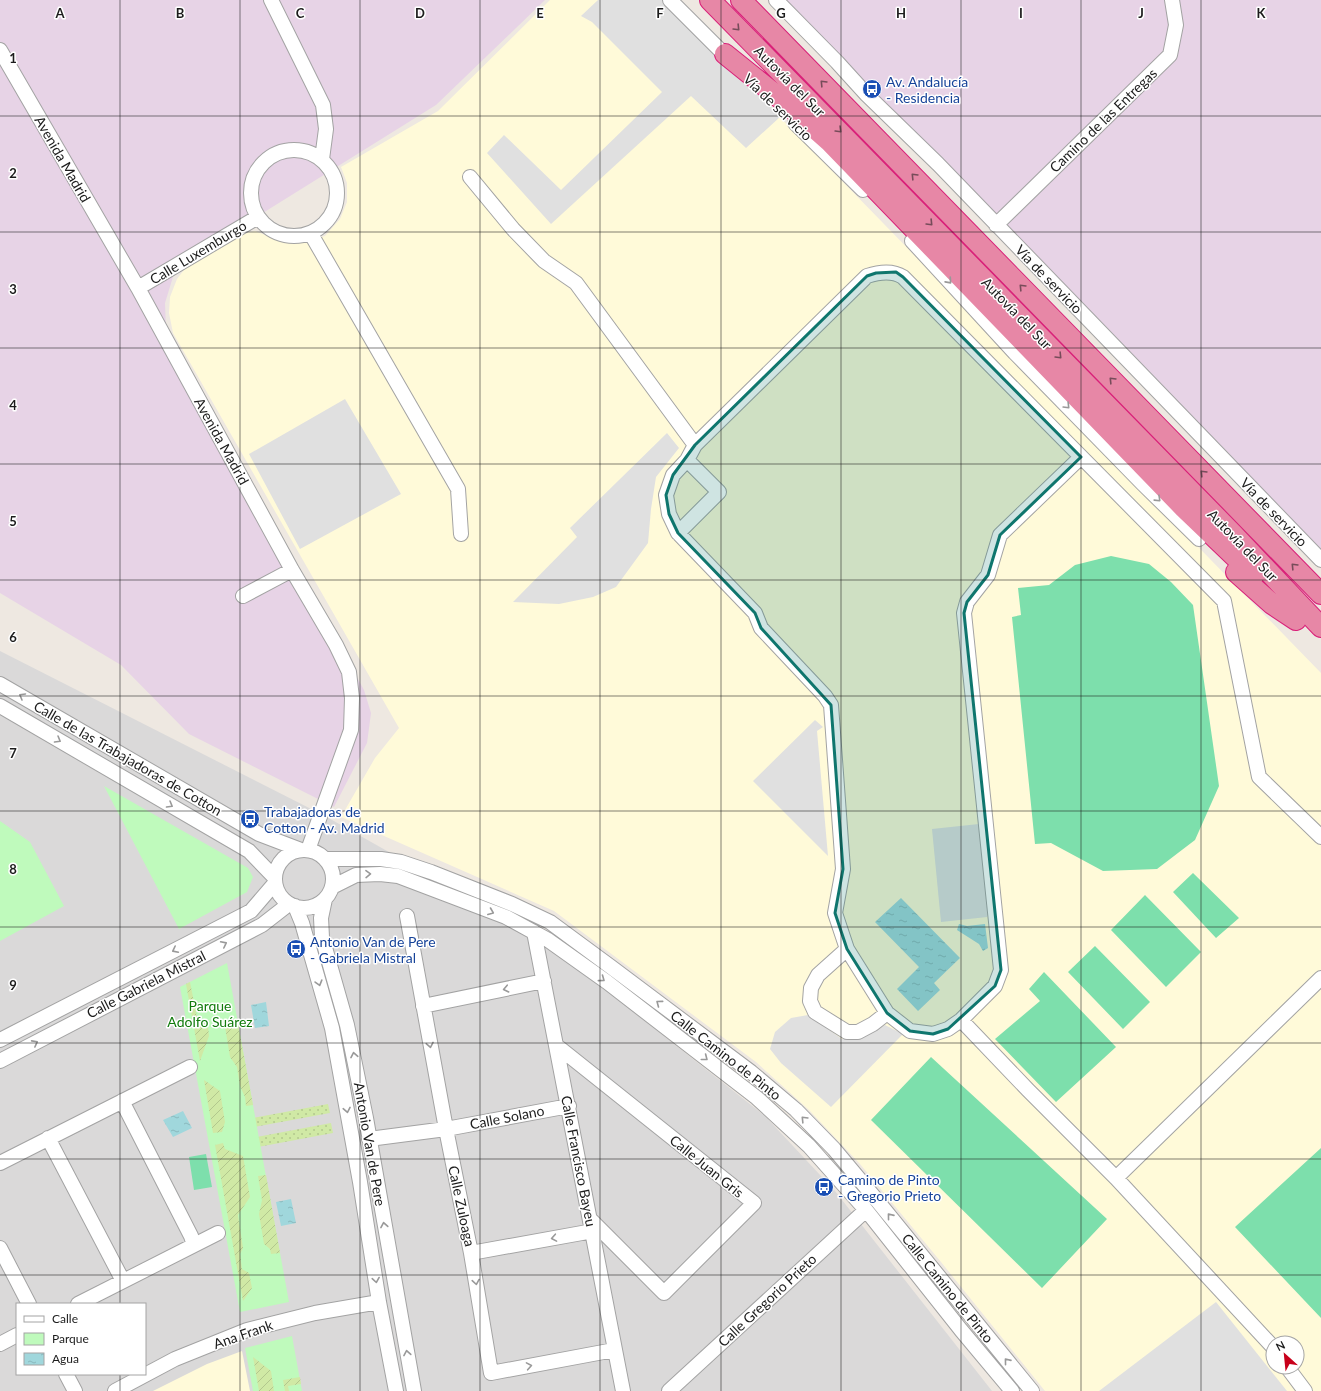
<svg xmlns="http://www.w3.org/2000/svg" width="1321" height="1391" font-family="Lato,sans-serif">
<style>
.residential{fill:#dad9d9;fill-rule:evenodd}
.industrial{fill:#e7d3e6}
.education{fill:#fffad9;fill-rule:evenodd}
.grass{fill:url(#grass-dots)}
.park{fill:#bffabc}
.garden{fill:url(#garden-furrows)}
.pitch{fill:#7ddfac}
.parking{fill:#e0e0e0}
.water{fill:url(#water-ripples)}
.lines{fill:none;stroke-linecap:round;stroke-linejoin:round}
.minor-casing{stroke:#a3a3a3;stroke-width:16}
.highway-casing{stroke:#d92179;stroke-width:22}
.minor{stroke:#fff;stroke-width:14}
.highway{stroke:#e787a6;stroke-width:20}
.oneway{stroke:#774c5a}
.oneway2{stroke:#999}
.marked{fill:#0f766e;fill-opacity:0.2;stroke:#0f766e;stroke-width:3;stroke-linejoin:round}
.grid{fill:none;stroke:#1c1c1c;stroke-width:1;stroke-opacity:0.55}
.labels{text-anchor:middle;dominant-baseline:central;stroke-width:3;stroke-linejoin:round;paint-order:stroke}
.street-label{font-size:14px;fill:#1c1c1c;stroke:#fff}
.transit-label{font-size:14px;fill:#164399;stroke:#fff;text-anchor:start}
.park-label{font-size:14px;fill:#0f7a0a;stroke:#fff}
.grid-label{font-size:13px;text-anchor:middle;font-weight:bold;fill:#1c1c1c;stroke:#fff;stroke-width:3;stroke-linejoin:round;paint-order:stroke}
</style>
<defs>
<pattern id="grass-dots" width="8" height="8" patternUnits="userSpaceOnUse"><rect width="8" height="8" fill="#d0e9a5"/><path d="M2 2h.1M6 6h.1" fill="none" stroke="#b2c78d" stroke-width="1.8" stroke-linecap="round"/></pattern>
<pattern id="garden-furrows" width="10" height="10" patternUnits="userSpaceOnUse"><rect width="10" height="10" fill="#d0e9a5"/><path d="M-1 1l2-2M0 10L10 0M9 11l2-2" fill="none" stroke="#b2c78d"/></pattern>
<pattern id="water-ripples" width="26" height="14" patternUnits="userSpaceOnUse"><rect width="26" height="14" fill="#a0d7dc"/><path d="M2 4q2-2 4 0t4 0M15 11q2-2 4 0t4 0" fill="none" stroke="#89b8bc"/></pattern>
</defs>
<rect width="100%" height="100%" fill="#eee8e1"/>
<path class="residential" d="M0 651 325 816 531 932 616 998 765 1116 835 1191 992 1391H0ZM17 1304H145V1374H17Z"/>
<path class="industrial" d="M0 0H545L436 105 176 267 165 303 166 330 364 690 371 713 367 743 334 807 189 734 121 665 0 593Z
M775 0H1321V560Z"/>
<path class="education" d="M550 0H666L1321 673V1391H1045L941 1262 860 1164 809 1110 756 1062 554 911 341 817 375 758 399 728 173 333 169 313 170 297 177 279 187 266 240 234 255 231 278 240 302 243 325 236 340 219 347 202V183L341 167 438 111ZM1273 1343H1297V1367H1273Z
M242 1351 250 1391H153L207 1364Z"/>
<path class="grass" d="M328 1104 330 1113 248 1128 247 1119Z
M331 1123 333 1133 252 1148 251 1138Z"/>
<path class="park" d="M104 786 248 868 253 877 247 892 179 929Z
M0 821 30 842 64 906 0 941Z
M227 963 289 1302 240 1312 180 987Z
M292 1336 302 1391H253L245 1348Z"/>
<path class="garden" d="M190 982 197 1017 208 1026 209 1036 200 1061 186 984Z
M238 1024 253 1105 246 1106 245 1097 240 1086 237 1067 230 1057 225 1027Z
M204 1080 220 1091 225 1122 222 1132 213 1133Z
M223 1143 225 1149 243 1156 250 1197 238 1215 243 1248 240 1254 242 1269 249 1273 252 1288 243 1301 215 1145Z
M266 1175 280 1253 271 1254 270 1249 264 1244 259 1214 262 1200 258 1176Z
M253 1357 271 1371 274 1391H259Z
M300 1377 301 1384 288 1386 289 1391H285L283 1380Z"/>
<path class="pitch" d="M1111 556 1149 564 1171 582 1193 605 1219 786 1195 840 1157 869 1103 871 1051 843 1035 844 1012 617 1021 615 1018 588 1049 585 1075 565Z
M1193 873 1239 918 1216 938 1173 892Z
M1145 895 1201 952 1166 987 1111 930Z
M1095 946 1150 1002 1123 1029 1068 972Z
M1044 972 1116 1047 1056 1102 995 1039 1040 1001 1029 989Z
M931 1057 1107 1219 1042 1288 871 1120Z
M1321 1148V1318L1235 1227Z
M206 1154 212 1187 194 1190 189 1157Z"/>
<path class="parking" d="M598 0H666L780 117 746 148 691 96 551 224 487 153 504 135 561 190 662 92 592 22 581 16Z
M345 399 401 494 300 549 249 454Z
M667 433 679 448 656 477 651 509 648 543 616 587 593 597 559 604 513 602 577 537 570 528Z
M815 720 823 727 817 731 828 856 753 781Z
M979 824 990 909 987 917 941 922 932 829Z
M808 1015 842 1039 866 1035 885 1025 903 1034 831 1107 781 1063 770 1049 775 1032 791 1018Z
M1216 1302 1287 1391H1099Z"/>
<path class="water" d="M901 898 960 958 934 983 940 990 918 1011 897 989 919 967 875 922Z
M959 924 967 926 985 924 988 948 983 951 979 944 957 930Z
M266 1002 269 1026 255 1028 251 1005Z
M183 1111 192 1128 173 1137 163 1120Z
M291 1199 296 1223 281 1226 276 1202Z"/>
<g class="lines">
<g class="minor-casing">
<path id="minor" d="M271 0 323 105 326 129 322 159
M670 0 730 60
M776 0 837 62 867 95 938 164 1321 560
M0 50 138 288 292 570 336 645 349 672 352 698 351 730 308 850
M795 123 863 190
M251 193a43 43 0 1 1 86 0a43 43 0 1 1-86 0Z
M470 177 513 229 544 261 576 283 695 445 867 276C879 272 892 270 903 277L1224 601 1259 777 1321 837
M996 225 1170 55 1176 25 1172 0
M311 234 458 489 461 534
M912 241 1015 353 1143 484 1199 539
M138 288 258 217
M695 445 687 460 673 475 666 495 669 514 678 533 755 613 761 628 825 696 831 705 843 869 835 913 847 949 887 1013 910 1031 933 1034 948 1029 961 1020 995 986 1001 970 964 613 967 602 988 575 1000 535 1081 457
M678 533 719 492 687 460
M243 596 292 570
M0 684 259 834 301 850
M0 706 249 851 275 878
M275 879a29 29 0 1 1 58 0a29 29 0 1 1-58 0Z
M325 859H381L401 862 431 872 512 904 550 922 611 967 751 1072 796 1110 834 1149 875 1198 1032 1391
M332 887 356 875 380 874 398 876 506 917 548 940 607 982 757 1098 809 1146 866 1210 961 1330 1012 1391
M325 899 321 918 322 937 347 1025 366 1118 414 1391
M295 906 302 923 332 1028 360 1182 379 1302 396 1391
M407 916 446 1129 471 1253 491 1373 614 1350
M534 932 623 1391
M847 949 818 975 811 988 810 1001 815 1012 847 1032H858L873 1024 887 1013
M423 1006 544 981
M961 1020 1028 1090 1116 1178 1273 1347
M0 1040 251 911 275 883
M557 1046 754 1203 664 1293 591 1220
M0 1061 262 925 289 904
M122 1101 191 1236 194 1245
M48 1138 123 1281
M369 1139 446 1129 569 1106
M0 1163 190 1067
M1116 1178 1321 978
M0 1248 29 1304
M471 1253 593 1231
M78 1304 218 1233
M0 1344 17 1335
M1287 1367 1305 1391
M66 1374 75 1391
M115 1391 175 1359 247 1330 315 1313 379 1302
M669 1391 866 1210"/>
</g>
<g class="highway-casing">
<path id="highway" d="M710 0 1233 534 1321 627
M741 0 1321 594
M725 54 786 103 830 142 1184 508 1254 575
M1236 572 1272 604 1296 620"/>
</g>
<use href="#minor" class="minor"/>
<use href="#highway" class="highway"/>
</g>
<defs><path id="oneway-chevron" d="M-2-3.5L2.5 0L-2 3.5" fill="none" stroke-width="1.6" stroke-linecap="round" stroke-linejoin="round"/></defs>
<g class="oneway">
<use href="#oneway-chevron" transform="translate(737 28) rotate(46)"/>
<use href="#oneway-chevron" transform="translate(823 83) rotate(-134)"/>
<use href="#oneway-chevron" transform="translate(839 130) rotate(45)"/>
<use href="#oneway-chevron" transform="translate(914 176) rotate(-134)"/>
<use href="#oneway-chevron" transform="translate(930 223) rotate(46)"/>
<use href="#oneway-chevron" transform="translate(1022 287) rotate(-134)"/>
<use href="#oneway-chevron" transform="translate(1059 356) rotate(46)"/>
<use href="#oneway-chevron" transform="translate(1112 380) rotate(-134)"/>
<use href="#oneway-chevron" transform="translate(1203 473) rotate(-134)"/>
<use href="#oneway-chevron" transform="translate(1294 566) rotate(-134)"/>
</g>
<g class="oneway2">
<use href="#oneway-chevron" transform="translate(949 281) rotate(48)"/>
<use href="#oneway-chevron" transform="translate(1067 406) rotate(46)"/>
<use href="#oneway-chevron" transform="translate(1158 499) rotate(44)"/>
<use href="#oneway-chevron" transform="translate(22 696) rotate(-150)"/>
<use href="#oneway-chevron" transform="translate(58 740) rotate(30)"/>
<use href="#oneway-chevron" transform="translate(170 805) rotate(30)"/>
<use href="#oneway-chevron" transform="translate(368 874) rotate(-1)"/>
<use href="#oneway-chevron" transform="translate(491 912) rotate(22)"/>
<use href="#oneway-chevron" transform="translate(224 944) rotate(-27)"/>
<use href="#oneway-chevron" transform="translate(175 950) rotate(153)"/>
<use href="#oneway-chevron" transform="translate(602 979) rotate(36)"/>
<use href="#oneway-chevron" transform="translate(319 983) rotate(74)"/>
<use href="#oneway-chevron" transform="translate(506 989) rotate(168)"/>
<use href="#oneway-chevron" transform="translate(659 1003) rotate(-143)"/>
<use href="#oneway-chevron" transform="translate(35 1043) rotate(-28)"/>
<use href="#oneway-chevron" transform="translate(430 1045) rotate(79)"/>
<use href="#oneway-chevron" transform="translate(354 1055) rotate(-101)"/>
<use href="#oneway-chevron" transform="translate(705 1058) rotate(38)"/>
<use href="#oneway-chevron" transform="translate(347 1110) rotate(79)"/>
<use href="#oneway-chevron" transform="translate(804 1119) rotate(-134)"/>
<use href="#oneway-chevron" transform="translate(890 1216) rotate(-129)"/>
<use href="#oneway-chevron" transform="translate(384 1225) rotate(-100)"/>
<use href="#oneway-chevron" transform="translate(554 1238) rotate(170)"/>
<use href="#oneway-chevron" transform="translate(376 1280) rotate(81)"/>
<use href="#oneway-chevron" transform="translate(476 1282) rotate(81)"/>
<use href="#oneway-chevron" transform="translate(407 1353) rotate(-100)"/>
<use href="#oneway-chevron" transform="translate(1007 1361) rotate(-129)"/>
<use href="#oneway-chevron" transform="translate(529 1366) rotate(-10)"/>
</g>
<path class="marked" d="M896 272 903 277 1081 457 1000 535 988 575 967 602 964 613 1001 970 995 986 948 1029 933 1034 910 1031 887 1013 847 949 835 913 843 869 831 705 761 628 755 613 678 533 669 514 666 495 673 475 695 445 867 276 876 273Z"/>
<path class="grid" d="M120 0V1304M240 0V1391M360 0V1391M480 0V1391M600 0V1391M721 0V1391M841 0V1391M961 0V1391M1081 0V1391M1201 0V1391M0 116H1321M0 232H1321M0 348H1321M0 464H1321M0 580H1321M0 696H1321M0 811H1321M0 927H1321M0 1043H1321M0 1159H1321M0 1275H1321M120 1374V1391"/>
<defs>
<g id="bus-disc" transform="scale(1)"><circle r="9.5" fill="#1a4fb4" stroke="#fff"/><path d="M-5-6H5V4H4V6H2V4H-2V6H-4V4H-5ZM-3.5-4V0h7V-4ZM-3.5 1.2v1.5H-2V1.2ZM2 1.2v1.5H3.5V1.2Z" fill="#fff"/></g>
</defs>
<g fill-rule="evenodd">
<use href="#bus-disc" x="872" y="89"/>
<use href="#bus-disc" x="250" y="819"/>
<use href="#bus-disc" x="296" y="949"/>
<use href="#bus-disc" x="824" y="1187"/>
</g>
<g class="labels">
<g class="street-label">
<text transform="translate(790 81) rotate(45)">Autovía del Sur</text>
<text transform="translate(778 107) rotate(44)">Vía de servicio</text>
<text transform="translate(1103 120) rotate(-44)">Camino de las Entregas</text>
<text transform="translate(63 159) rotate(60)">Avenida Madrid</text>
<text transform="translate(198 252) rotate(-31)">Calle Luxemburgo</text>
<text transform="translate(1049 279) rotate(46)">Vía de servicio</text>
<text transform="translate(1017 313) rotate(46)">Autovía del Sur</text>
<text transform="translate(222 441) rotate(61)">Avenida Madrid</text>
<text transform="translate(1274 512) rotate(46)">Vía de servicio</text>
<text transform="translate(1243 545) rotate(46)">Autovía del Sur</text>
<text transform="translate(128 758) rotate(30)">Calle de las Trabajadoras de Cotton</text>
<text transform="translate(146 984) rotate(-27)">Calle Gabriela Mistral</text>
<text transform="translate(726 1055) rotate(38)">Calle Camino de Pinto</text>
<text transform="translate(507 1117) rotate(-11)">Calle Solano</text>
<text transform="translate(370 1144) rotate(80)">Antonio Van de Pere</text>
<text transform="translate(579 1161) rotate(79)">Calle Francisco Bayeu</text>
<text transform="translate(707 1166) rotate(39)">Calle Juan Gris</text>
<text transform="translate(462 1206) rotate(78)">Calle Zuloaga</text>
<text transform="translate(948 1288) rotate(51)">Calle Camino de Pinto</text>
<text transform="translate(767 1300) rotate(-43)">Calle Gregorio Prieto</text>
<text transform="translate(243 1334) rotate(-19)">Ana Frank</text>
</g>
<g class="transit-label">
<text x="886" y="81">Av. Andalucía<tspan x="886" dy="16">- Residencia</tspan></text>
<text x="264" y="811">Trabajadoras de<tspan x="264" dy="16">Cotton - Av. Madrid</tspan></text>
<text x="310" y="941">Antonio Van de Pere<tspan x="310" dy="16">- Gabriela Mistral</tspan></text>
<text x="838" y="1179">Camino de Pinto<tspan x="838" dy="16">- Gregorio Prieto</tspan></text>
</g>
<g class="park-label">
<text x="210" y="1005">Parque<tspan x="210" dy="16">Adolfo Suárez</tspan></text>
</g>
</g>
<g class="grid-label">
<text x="60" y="18">A</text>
<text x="180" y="18">B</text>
<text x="300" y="18">C</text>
<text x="420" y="18">D</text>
<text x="540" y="18">E</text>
<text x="660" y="18">F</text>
<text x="781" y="18">G</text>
<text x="901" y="18">H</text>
<text x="1021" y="18">I</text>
<text x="1141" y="18">J</text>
<text x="1261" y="18">K</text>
<text x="13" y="63">1</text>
<text x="13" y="178">2</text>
<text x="13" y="294">3</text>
<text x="13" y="410">4</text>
<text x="13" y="526">5</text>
<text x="13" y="642">6</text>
<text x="13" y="758">7</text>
<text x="13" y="874">8</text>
<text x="13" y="990">9</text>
</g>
<rect x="16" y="1303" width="130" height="72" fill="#ffffff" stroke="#a4a4a4"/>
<rect x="24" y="1316" width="20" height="6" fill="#ffffff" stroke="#a4a4a4"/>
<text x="52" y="1323" font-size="12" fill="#1c1c1c">Calle</text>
<rect x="24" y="1333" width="20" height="12" fill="#bffabc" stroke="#a4a4a4"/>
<text x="52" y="1343" font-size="12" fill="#1c1c1c">Parque</text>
<rect x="24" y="1353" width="20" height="12" fill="url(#water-ripples)" stroke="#a4a4a4"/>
<text x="52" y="1363" font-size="12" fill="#1c1c1c">Agua</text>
<g transform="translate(1285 1355) rotate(333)"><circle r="19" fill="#ffffff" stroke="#a4a4a4"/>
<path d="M0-3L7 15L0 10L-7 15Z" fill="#c8001b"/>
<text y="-6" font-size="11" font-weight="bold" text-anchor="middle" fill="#1c1c1c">N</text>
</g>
</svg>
